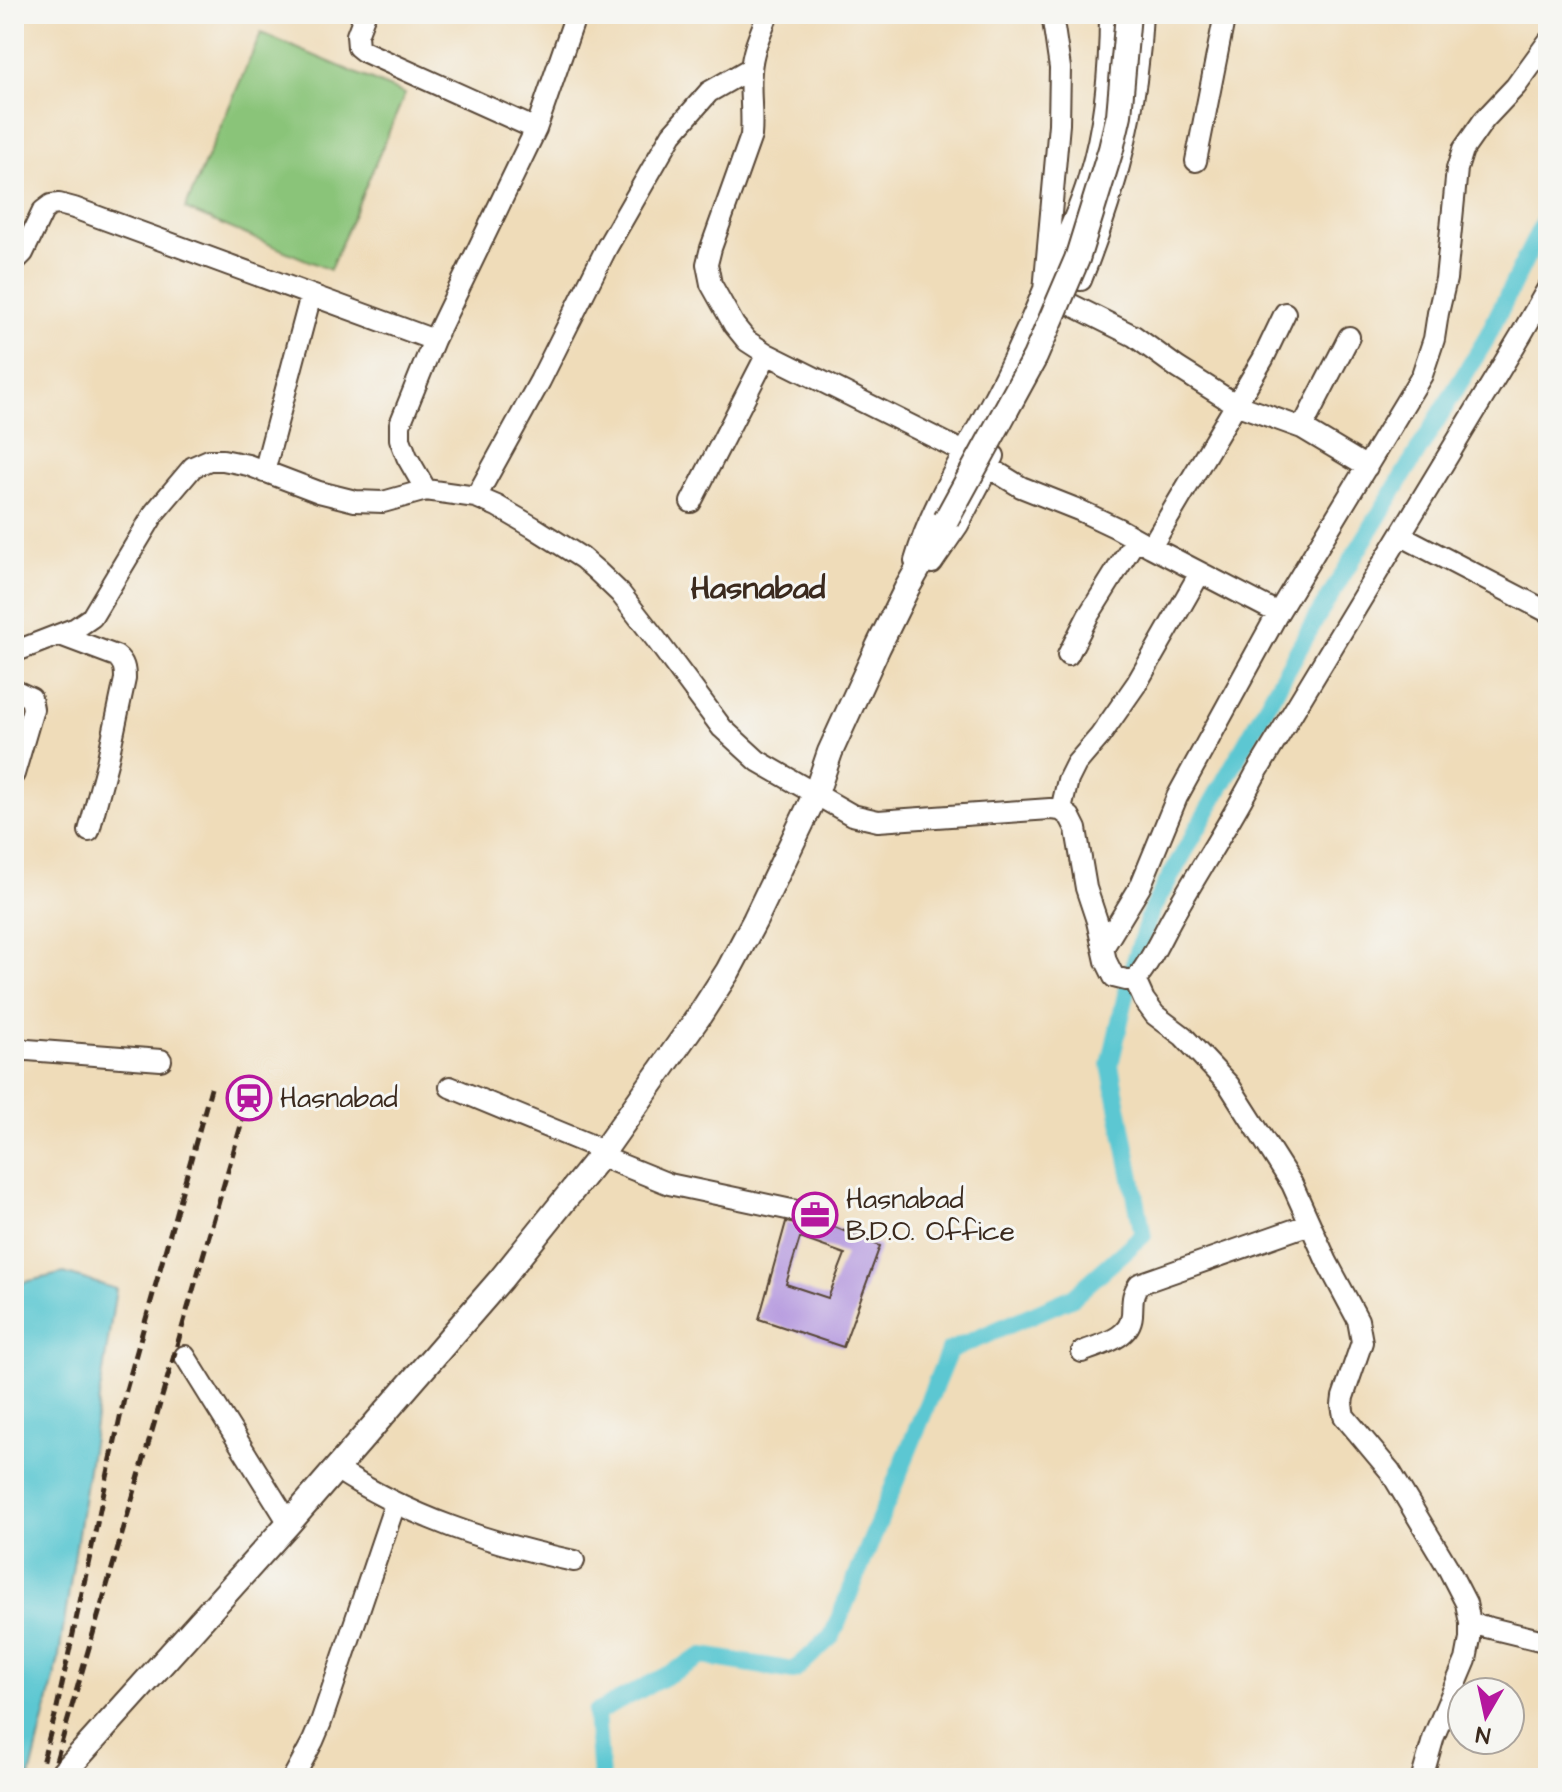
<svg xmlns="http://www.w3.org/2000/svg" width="1562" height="1792" font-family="'Architects Daughter',sans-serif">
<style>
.green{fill:#8ac479;stroke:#62774c;stroke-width:2}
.water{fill:#5bc7d2;stroke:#4b7878;stroke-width:2}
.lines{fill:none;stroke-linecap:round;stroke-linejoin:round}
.canal{stroke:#5bc7d2;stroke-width:18}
.building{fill:#b295de;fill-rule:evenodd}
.minor-casing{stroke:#564535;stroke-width:24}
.major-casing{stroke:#564535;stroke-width:28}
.minor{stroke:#fff;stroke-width:20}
.major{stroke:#fff;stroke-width:24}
.rail{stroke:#3b2a1e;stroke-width:5;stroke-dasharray:12 6;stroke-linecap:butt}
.major-bridge-casing{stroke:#564535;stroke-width:28;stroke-linecap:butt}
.major-bridge{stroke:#fff;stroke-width:24}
.labels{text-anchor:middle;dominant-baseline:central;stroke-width:6;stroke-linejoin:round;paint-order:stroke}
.poi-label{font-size:28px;fill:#3b2a1e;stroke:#f6f6f2;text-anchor:start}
.quarter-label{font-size:32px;font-weight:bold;fill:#3b2a1e;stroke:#f6f6f2}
</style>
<rect width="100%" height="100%" fill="#f6f6f2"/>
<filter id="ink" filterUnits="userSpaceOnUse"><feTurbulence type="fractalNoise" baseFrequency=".0125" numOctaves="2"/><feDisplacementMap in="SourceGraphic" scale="16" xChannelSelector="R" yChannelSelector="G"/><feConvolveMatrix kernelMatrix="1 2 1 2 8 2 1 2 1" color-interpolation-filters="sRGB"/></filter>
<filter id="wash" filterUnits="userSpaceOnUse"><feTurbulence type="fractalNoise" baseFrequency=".006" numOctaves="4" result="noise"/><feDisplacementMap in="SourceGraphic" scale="32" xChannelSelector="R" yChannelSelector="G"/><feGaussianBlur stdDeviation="1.8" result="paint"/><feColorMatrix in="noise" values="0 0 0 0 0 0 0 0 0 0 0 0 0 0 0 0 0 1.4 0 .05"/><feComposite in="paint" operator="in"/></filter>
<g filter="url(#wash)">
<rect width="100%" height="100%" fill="#efdcb9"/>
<path class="green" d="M261 33 405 94 330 270 185 209Z"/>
<path class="water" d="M64 1273 116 1289 58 1662 30 1777 14 1770V1294L16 1284Z"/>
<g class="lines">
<path class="canal" d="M1133 967 1151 911 1314 622 1485 341 1548 213
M601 1778 596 1713 703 1656 794 1671 832 1636 949 1351 1073 1297 1143 1235 1110 1065 1127 990"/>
</g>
<g id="blocks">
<path class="building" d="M786 1222 813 1228 820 1227 825 1223 880 1246 843 1347 759 1319ZM800 1238 845 1254 828 1298 786 1284Z"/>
</g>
</g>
<g filter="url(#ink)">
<use href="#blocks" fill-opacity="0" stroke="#564535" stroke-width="2"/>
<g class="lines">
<g class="minor-casing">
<path id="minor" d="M365 14 357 35 358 47 363 51 536 129
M768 14C761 32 752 51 751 71 749 93 753 114 751 136L711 248 707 264 711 284 734 325 747 341 767 354 964 452 1021 487 1079 510 1117 528 1151 547 1278 613
M1052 14 1060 68 1059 124 1044 291 1134 336 1178 368 1235 404 1302 428 1367 467
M1196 161 1225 14
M14 262 23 253 43 211 51 205 59 204 74 208 434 340
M1081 280C1116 193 1138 108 1142 14
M1302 428 1349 337
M264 472 311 295
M426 490 407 457 400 439V424L434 340 536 129 576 14
M476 497 540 381 607 247 672 134 709 92 751 68
M691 502 767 354
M1400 535 1548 612
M1151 547 1263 359 1285 313
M915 561C931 506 962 458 989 407 1016 357 1038 304 1060 251 1070 227 1082 203 1089 177 1105 125 1110 69 1110 14
M932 563 958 525 994 456
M60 635 116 656C124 662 125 669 125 679L107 763 89 831
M14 652 76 628 92 617 155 512 193 467 209 460H223L248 465 319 492 355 501 383 502 426 490 476 497 497 506 533 527 582 558 597 571 620 593 655 638 722 728 758 761 852 815 878 821 1050 809 1061 810 1070 817 1076 829 1086 888 1097 921 1106 961 1114 977 1126 980H1135C1151 962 1161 937 1173 916 1200 868 1230 823 1255 775L1521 335 1548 288
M1068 655 1088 616 1136 539
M14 690 31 698 33 709 14 774
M1061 810 1068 780 1076 764 1100 736 1137 683 1200 573
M1103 948 1140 887 1177 797 1278 613 1422 375 1434 339 1438 313 1446 279 1457 169 1463 150 1484 120 1516 86 1548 42
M1135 980 1144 1000 1155 1015 1183 1036 1229 1085 1292 1184 1327 1262 1358 1320 1362 1342 1343 1397 1342 1405 1344 1416 1390 1471 1447 1566 1466 1603 1470 1623V1639L1466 1660 1434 1736 1422 1778
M14 1049 161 1060
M450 1087 603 1150
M600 1156 669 1184 815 1215
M1082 1352C1101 1344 1130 1339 1132 1315 1133 1300 1131 1297 1139 1284L1310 1224
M185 1356 289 1523
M336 1469C409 1517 489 1543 574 1561
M1470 1623 1548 1642
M293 1778 313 1741 321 1722 395 1504"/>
</g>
<g class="major-casing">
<path id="major" d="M59 1778 289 1523 501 1279 600 1156 699 1016 728 971 755 920 816 793 830 752 878 647 907 588 946 520"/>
</g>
<use href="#minor" class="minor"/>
<use href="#major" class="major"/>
<path class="rail" d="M38 1778 56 1712 126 1390 211 1088
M51 1778 249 1098"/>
<g class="major-bridge-casing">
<path id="major-bridge" d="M946 520 1035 357 1077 259 1111 149 1119 115 1128 14"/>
</g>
<use href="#major-bridge" class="major-bridge"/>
</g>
</g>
<defs>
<g id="station-ring" transform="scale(2.3)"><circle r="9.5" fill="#f6f6f2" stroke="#b5179e" stroke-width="1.5"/><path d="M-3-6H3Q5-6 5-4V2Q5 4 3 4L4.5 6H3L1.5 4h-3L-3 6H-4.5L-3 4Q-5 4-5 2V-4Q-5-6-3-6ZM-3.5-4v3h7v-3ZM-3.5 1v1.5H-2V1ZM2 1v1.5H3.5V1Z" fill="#b5179e"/></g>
<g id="office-ring" transform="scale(2.3)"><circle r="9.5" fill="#f6f6f2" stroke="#b5179e" stroke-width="1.5"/><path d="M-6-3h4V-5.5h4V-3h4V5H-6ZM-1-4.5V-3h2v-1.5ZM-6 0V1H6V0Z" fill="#b5179e"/></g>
</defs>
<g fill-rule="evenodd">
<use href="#station-ring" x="249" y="1098"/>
<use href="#office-ring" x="815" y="1215"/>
</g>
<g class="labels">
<g class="poi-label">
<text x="280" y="1098">Hasnabad</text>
<text x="846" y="1199">Hasnabad<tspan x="846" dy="32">B.D.O. Office</tspan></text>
</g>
<g class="quarter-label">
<text x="758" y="588">Hasnabad</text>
</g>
</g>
<rect width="1562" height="1792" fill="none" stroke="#f6f6f2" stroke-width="48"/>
<g transform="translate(1486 1716) rotate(189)"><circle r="38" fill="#f6f6f2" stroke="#aba49d" stroke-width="2"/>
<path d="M0-6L14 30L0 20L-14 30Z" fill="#b5179e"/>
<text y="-12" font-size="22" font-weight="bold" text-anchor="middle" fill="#3b2a1e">N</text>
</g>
</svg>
